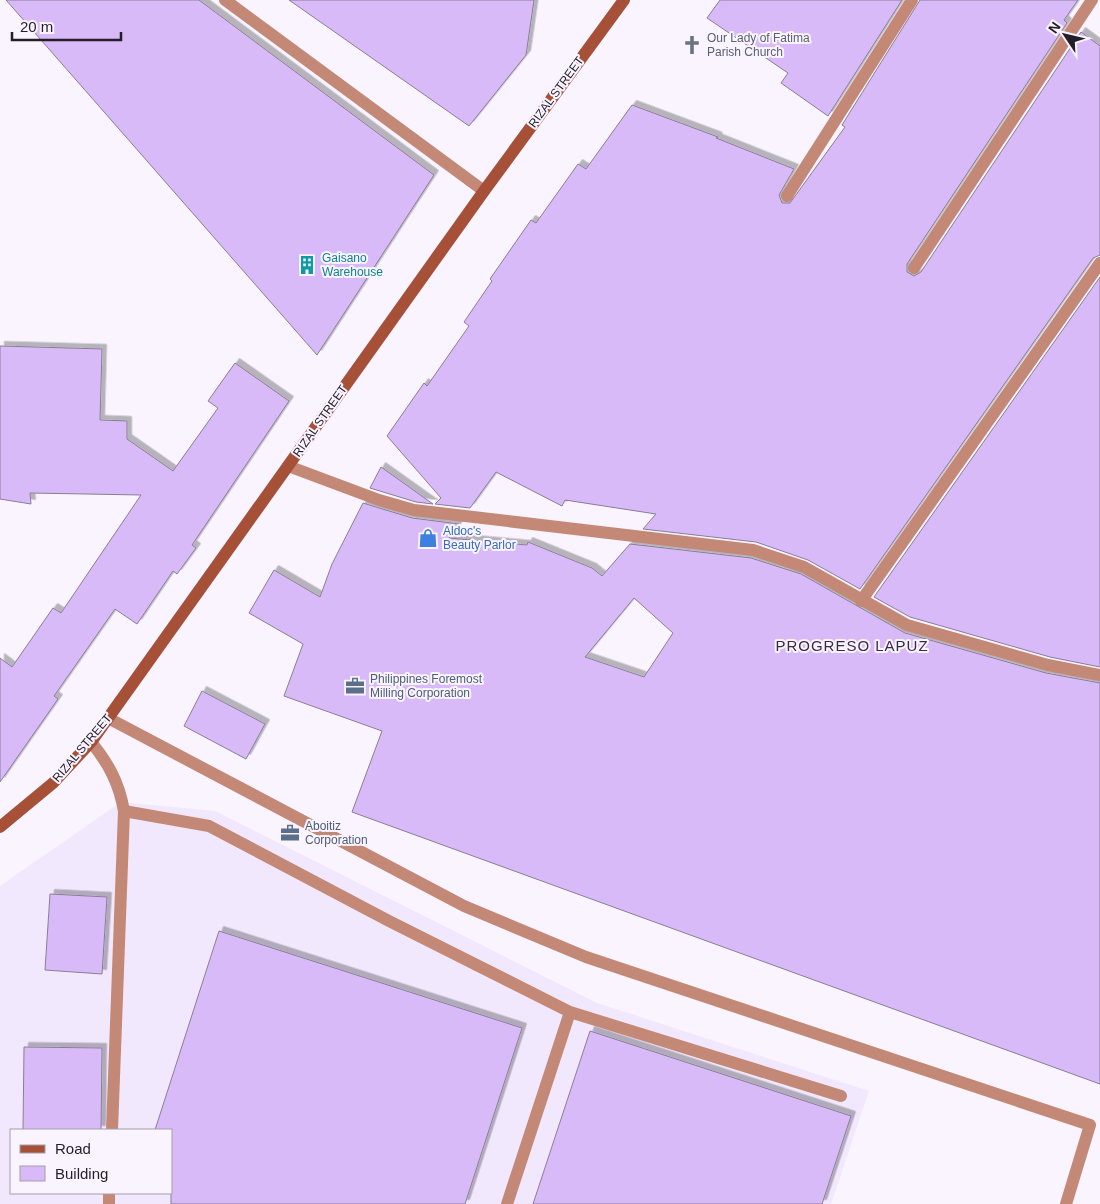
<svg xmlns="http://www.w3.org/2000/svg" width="1100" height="1204" font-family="Arial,sans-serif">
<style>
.built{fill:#f2e8fd;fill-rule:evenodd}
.building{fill:#d9baf9;stroke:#897e96;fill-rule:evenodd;filter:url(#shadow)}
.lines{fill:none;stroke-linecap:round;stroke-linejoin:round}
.service{stroke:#c48876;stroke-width:12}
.minor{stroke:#c48876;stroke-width:12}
.secondary{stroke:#a55037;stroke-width:12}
.labels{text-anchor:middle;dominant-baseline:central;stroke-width:4;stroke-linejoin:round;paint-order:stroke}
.worship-label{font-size:12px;fill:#5b616d;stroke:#f9f4ff;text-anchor:start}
.street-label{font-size:12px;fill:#231e28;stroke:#f9f4ff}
.culture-label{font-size:12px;fill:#0d838f;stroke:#f9f4ff;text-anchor:start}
.shop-label{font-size:12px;fill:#366cbe;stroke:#f9f4ff;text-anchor:start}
.service-label{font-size:12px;fill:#4e5e75;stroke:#f9f4ff;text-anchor:start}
.quarter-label{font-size:15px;letter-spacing:1px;fill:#372d42;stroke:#f9f4ff}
</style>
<defs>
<filter id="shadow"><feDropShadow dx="4.5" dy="-4.5" stdDeviation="0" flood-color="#0004"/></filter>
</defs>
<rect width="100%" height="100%" fill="#f9f4ff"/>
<path class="built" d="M121 802 215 811 597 1003 869 1091 831 1204H0V886ZM11 1130H171V1193H11Z"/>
<path class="building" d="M6 0H199L434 175 317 355Z
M289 0H534L526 55 469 126Z
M720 0H902L828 116 781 83 788 73 707 18Z
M920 0H1078L1064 20 1067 23 907 264V272L914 276 921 272 1081 32 1100 46V255L1093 258 860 589 808 560 756 542 643 529 656 514 565 500 562 506 496 472 470 508 435 504 441 498 387 436 424 383 427 386 469 326 464 322 492 281 490 279 531 220 536 223 578 164 586 169 632 105 718 137 716 138 794 169 779 195 782 203H790L845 127 842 125Z
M1100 277V667L1050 657 910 617 874 597Z
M0 346 102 349 100 420 127 421V439L173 471 218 408 208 401 235 363 289 401 192 545 196 548 177 574 173 571 137 624 115 609 54 696 58 699 0 782V658L12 667 53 608 61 613 141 495 30 493 31 504 0 499Z
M381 467 433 504 416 502 370 488Z
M363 503 412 518 459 524 449 538 527 545 528 542 592 568 602 576 630 544 751 558 801 574 905 633 1046 673 1100 683V1084L352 812 382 731 284 696 303 644 249 613 274 570 320 597 332 564ZM634 598 673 633 644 677 585 657Z
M202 691 265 724 246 759 184 726Z
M50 894 107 897 102 974 45 970Z
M219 931 522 1028 465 1204H171V1130H155Z
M590 1031 851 1116 822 1204H533Z
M24 1047 102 1048 101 1130H23Z"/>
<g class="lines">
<path class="service" d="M225 0 484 191
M108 718 464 906 586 957 1090 1125 1066 1204
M91 742C109 764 119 783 124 811L112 1130
M124 811 209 826 389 921 570 1012 841 1096
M109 1204V1193
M507 1204 570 1012"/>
<path class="minor" d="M787 196 912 0
M914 268 1092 0
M288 466 379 500 414 510 753 550 804 567 907 625 1048 665 1100 675
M861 601 1100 263"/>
<path class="secondary" d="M0 827 53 783 91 742 484 191 624 0"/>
</g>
<defs>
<g id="church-bare" transform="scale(1.5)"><path d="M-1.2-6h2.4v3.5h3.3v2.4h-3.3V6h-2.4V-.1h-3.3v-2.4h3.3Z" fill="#6b7280" stroke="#f9f4ff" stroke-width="2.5" paint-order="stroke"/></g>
<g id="building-bare" transform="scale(1.5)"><path d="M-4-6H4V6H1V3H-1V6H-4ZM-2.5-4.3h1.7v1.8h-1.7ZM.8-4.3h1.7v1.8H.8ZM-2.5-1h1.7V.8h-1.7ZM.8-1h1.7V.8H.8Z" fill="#0f9aa8" stroke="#f9f4ff" stroke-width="2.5" paint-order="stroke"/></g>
<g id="shop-bare" transform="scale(1.5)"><path d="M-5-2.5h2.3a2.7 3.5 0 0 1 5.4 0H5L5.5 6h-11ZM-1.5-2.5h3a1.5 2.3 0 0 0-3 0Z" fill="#3f7fe0" stroke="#f9f4ff" stroke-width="2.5" paint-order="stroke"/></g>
<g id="office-bare" transform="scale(1.5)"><path d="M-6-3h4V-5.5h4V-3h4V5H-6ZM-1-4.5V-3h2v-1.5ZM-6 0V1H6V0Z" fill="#5c6f8a" stroke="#f9f4ff" stroke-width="2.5" paint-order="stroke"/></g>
</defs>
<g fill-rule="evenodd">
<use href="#church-bare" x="692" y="45"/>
<use href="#building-bare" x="307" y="265"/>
<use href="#shop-bare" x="428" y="538"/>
<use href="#office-bare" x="355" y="686"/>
<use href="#office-bare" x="290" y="833"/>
</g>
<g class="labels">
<g class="worship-label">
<text x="707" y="38">Our Lady of Fatima<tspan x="707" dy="14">Parish Church</tspan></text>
</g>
<g class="street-label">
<text transform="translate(556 92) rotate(-54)">RIZAL STREET</text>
<text transform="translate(320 421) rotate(-55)">RIZAL STREET</text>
<text transform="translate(82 748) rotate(-50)">RIZAL STREET</text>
</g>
<g class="culture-label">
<text x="322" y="258">Gaisano<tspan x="322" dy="14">Warehouse</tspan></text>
</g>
<g class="shop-label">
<text x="443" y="531">Aldoc's<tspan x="443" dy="14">Beauty Parlor</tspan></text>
</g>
<g class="service-label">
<text x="370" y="679">Philippines Foremost<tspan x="370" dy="14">Milling Corporation</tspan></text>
<text x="305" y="826">Aboitiz<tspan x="305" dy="14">Corporation</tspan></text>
</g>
<g class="quarter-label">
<text x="852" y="645">PROGRESO LAPUZ</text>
</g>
</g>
<rect x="10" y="1129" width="162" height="65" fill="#f9f4ff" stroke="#a39ea9"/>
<rect x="20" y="1145" width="25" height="8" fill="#a55037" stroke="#a39ea9"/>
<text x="55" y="1154" font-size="15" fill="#231e28">Road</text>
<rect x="20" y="1166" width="25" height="15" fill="#d9baf9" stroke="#a39ea9"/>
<text x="55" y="1179" font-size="15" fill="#231e28">Building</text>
<g transform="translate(1065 35) rotate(305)" stroke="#f9f4ff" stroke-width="4" paint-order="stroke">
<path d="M0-4L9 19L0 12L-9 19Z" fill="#231e28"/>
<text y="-8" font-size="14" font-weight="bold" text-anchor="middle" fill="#231e28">N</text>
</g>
<path d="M12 32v8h109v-8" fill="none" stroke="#231e28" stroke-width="2.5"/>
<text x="20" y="32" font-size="15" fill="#231e28" stroke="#f9f4ff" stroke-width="4" paint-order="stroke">20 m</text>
</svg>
